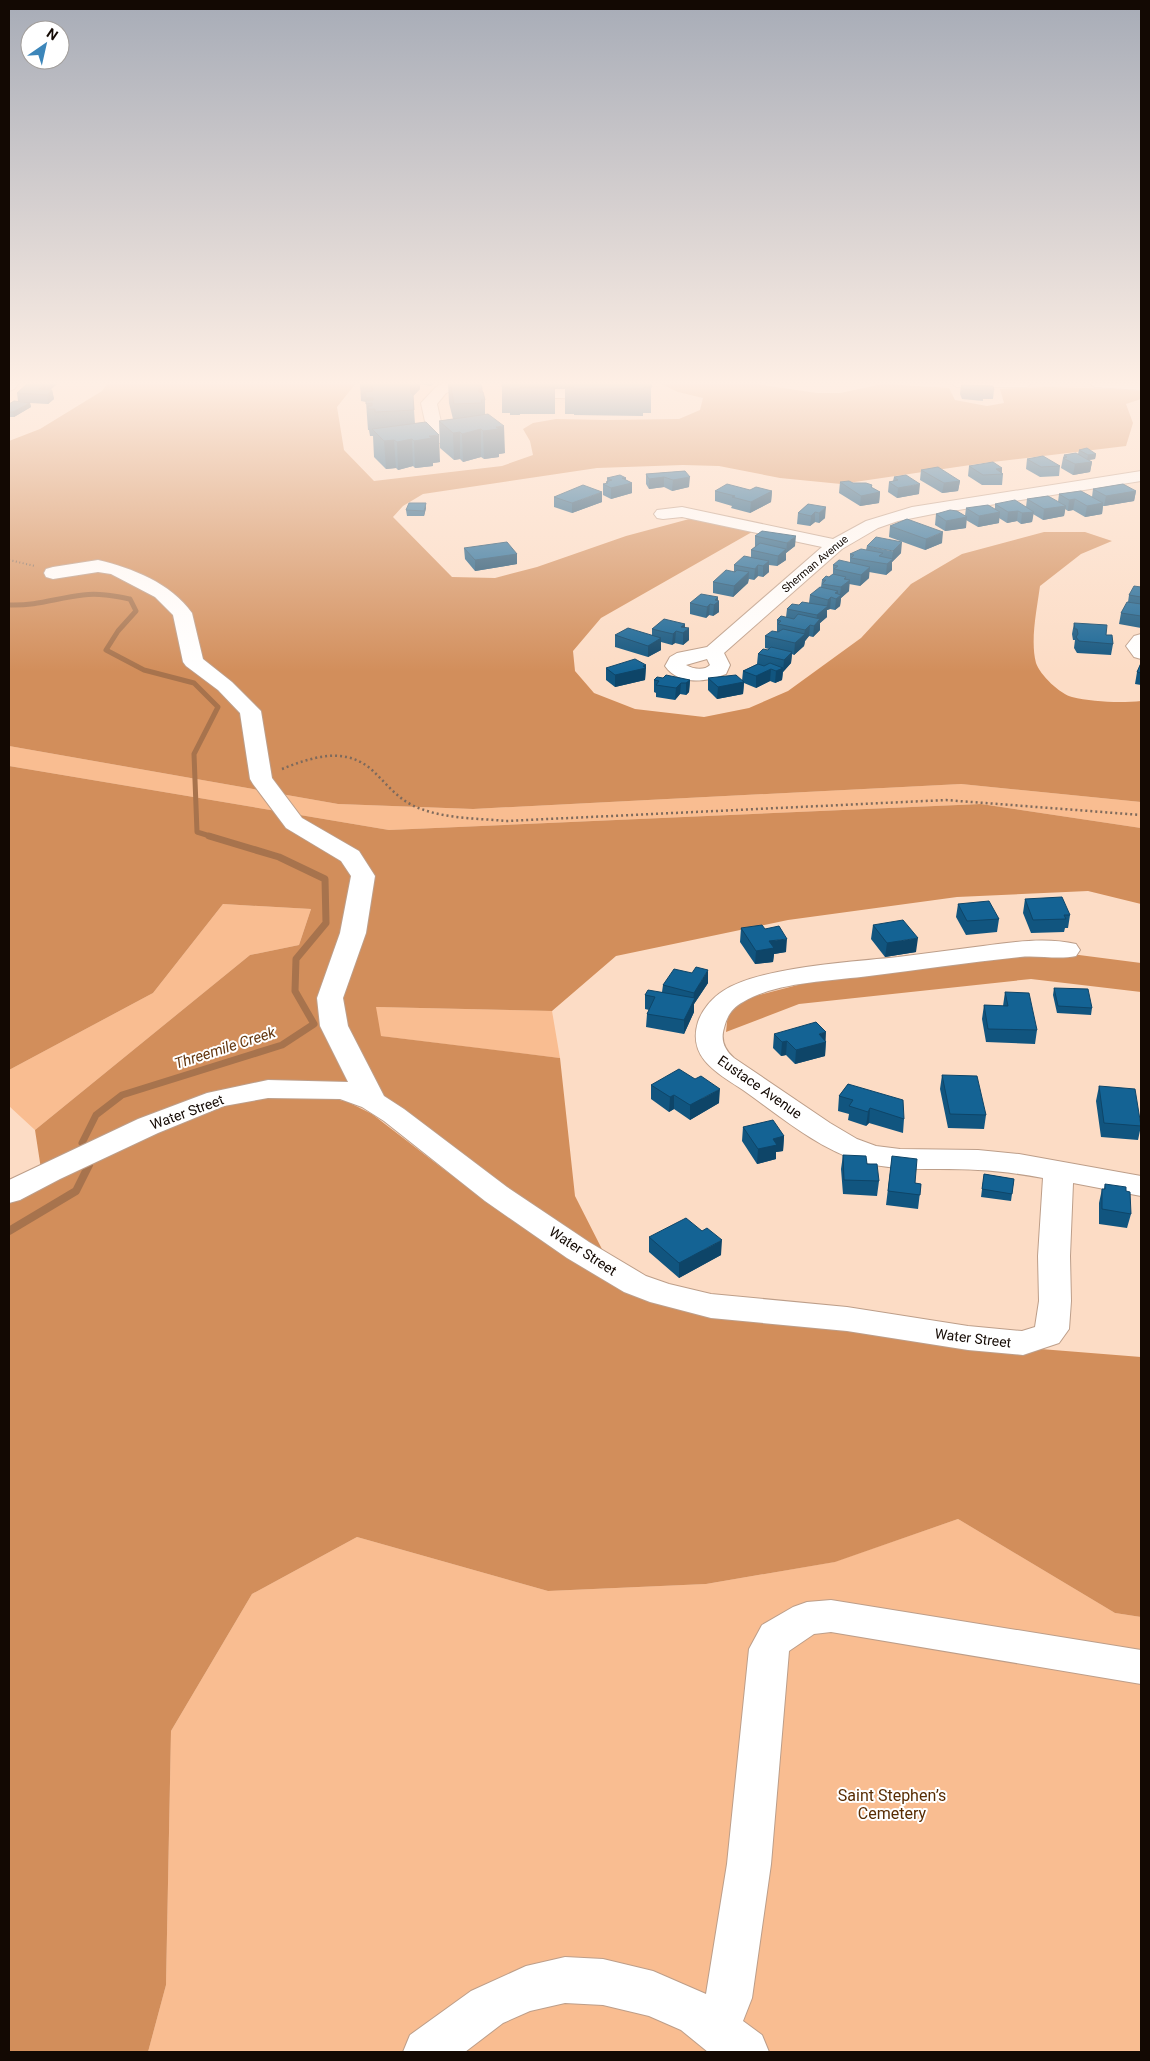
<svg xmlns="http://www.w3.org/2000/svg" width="1150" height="2061" font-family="Roboto,sans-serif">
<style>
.green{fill:#f9bd91}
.forest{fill:#d28e5b}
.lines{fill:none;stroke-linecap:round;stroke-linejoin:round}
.stream-far2{stroke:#a7734d;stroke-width:5}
.stream-far1{stroke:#a7734d;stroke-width:7}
.stream{stroke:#a7734d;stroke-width:8}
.minor-casing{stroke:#bd9e89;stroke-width:2}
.path-far1{stroke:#7e6a5c;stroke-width:2;stroke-dasharray:1 2.5;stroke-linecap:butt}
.path{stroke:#7e6a5c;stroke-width:2.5;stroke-dasharray:2 3;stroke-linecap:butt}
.minor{fill:#fff;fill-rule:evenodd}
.wall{fill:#11557f}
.shaded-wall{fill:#0e4568}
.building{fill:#146394;stroke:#0e4568}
.labels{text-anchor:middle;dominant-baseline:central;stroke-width:4;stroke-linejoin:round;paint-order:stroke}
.far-street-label{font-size:11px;fill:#130903;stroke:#fff}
.street-label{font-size:14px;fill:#130903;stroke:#fff}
.water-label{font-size:15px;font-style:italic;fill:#653811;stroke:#fff}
.near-park-label{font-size:16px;fill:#582c02;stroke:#fff}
</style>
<rect width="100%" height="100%" fill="#fcdcc5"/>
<path class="green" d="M9 746 338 804 473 809 961 784 1141 802V828L981 804 389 830 9 766Z
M223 904 311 909 299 945 250 955 35 1130 9 1106V1070L153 993Z
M375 1007 552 1011 560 1058 380 1036Z
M958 1519 1115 1613 1141 1617V2052H148L166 1985 171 1731 252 1594 357 1537 548 1591 706 1584 834 1562Z"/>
<path class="forest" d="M108 383H356L337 407 344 450 374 481 502 466 533 455 530 441 523 429 533 423 556 419 607 420 679 419 700 410 703 398 678 392 659 383H749L817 393H840L883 384 949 388 955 400 987 406 1004 403 1000 389 1049 387 1141 390V399L1126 404 1133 423 1126 446 984 463 841 484 780 478 719 466 683 465 597 468 423 494 403 506 393 517 452 577 495 578 537 567 626 536 693 518 752 532 601 618 573 651 575 671 594 693 635 709 704 717 749 708 788 691 861 638 911 584 962 554 1044 532H1085L1112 541 1081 554 1040 586C1037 609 1030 640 1036 663 1040 675 1060 694 1072 697 1092 702 1121 703 1141 701V802L961 784 473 809 338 804 9 746V441L40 429 102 391Z
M9 766 389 830 981 804 1141 828V904L1088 891 957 897 788 920 616 956 552 1011 376 1007 381 1036 560 1058 575 1196 607 1259 542 1217 393 1103 288 1081 200 1095 41 1169 35 1130 250 955 299 945 311 909 223 904 153 993 9 1070Z
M1079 955 1141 963V992L1031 979 799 1004 726 1032 728 1013 747 998 821 979 1003 956Z
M293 1093 346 1101 372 1114 446 1171 601 1277 1028 1348 1141 1357V1617L1115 1613 958 1519 835 1562 706 1584 548 1591 357 1537 252 1594 171 1731 166 1985 148 2052H9V1201L29 1189 33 1180 231 1103Z"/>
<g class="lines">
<path class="stream-far2" d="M9 605C38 606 56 598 83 595 99 593 114 596 130 599L136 611 118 631 106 650 144 670 194 683 218 707 194 754 197 832 213 837"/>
<path class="stream-far1" d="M82 1143 96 1115 122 1095 282 1045 314 1024 295 991 296 959 326 923 325 879 279 857 209 836"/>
<path class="stream" d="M9 1231 76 1191 89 1165"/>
<g class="minor-casing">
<path id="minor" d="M9 383H19L14 389 9 391Z
M444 383H465L463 386 446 393 437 404 445 440 443 443H431L429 440 421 403 436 387Z
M950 383H1033L1026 387H957Z
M1088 383H1141V390L1095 387Z
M517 389H601L606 391 609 394 606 397 601 399 512 397 509 394 512 391Z
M1141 471V481L933 514 898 521 878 528 842 549 724 653 730 665 726 674C706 682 679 686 665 666L670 657 677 653 707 647 822 547 682 517 663 519 657 518 654 514 657 510 682 507 833 539 866 521 912 507ZM707 659 710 665C704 671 693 669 686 665Z
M98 560C132 568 171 583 192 613L203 659 232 682 261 711 272 778 302 818 359 851 375 876 366 933 343 998 348 1026 384 1096 404 1109 507 1187 589 1242 646 1276 669 1284 711 1294 847 1307 968 1326 1022 1331 1035 1327 1039 1301 1038 1256 1043 1178C1021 1174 1000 1171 978 1170 939 1167 898 1173 860 1161 817 1148 780 1116 743 1090 718 1073 687 1058 698 1022 702 1010 712 998 723 991 760 967 852 962 898 957 926 953 955 950 983 946 1013 942 1046 937 1076 944L1080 950 1076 956C1058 960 1038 955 1020 957 969 962 919 970 869 976 831 981 776 982 743 1002 732 1008 727 1016 724 1028 720 1041 725 1050 734 1058L830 1123 857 1139 876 1146 900 1149 978 1150 1019 1154 1141 1176V1196L1073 1183 1070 1256 1071 1301 1069 1329 1059 1343 1023 1355 968 1350 847 1331 711 1318 650 1302 624 1292 567 1258 485 1201 384 1121 362 1107 340 1099 268 1098 224 1106 158 1133 60 1179 20 1200 9 1203V1180L138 1119 207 1093 268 1080 348 1082 320 1026 317 998 340 933 351 876 341 861 286 828 253 784 250 779 240 713 218 690 186 666 183 662 173 615 155 597 111 574 98 572 53 579 46 577 44 573 46 569 53 567Z
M1141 634V659L1134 657 1126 646 1134 636Z
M831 1600 1141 1650V1684L831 1632 814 1634 789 1651 771 1864 752 1998 743 2021 762 2035 769 2052H708L681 2030 649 2016 603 2005 565 2003 530 2011 503 2023 465 2052H403L410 2035 471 1991 526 1966 565 1957 603 1959 653 1971 706 1994 727 1864 749 1649 762 1625 793 1607 807 1602Z"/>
</g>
<path class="path-far1" d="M9 560 35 566"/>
<path class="path" d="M282 769C312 757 345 746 372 770 385 782 396 797 412 805 440 819 475 818 506 821L946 800 1141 815"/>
<use href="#minor" class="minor"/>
</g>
<path class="wall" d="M28 383H58L50 390H52L54 399 48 404 30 403 31 407 14 417H9V404L18 401 17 393Z
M360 383H436L430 386 420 384V389L413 396 415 424 440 462 433 463V466L415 468 413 466 398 470 396 468 386 469 374 457 373 436H370L369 430H368L366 402 361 401Z
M448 383H481L483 392 485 400V414L505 453 499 454V457L484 459 481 457 463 462 460 459 454 460 440 448 439 421 453 419 449 403Z
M502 383H651V413H643V416L574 415V414H565V389H555V414H520V415H510V413H502Z
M961 385 994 390 993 399H983V401L962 399 960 394Z
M1079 450 1096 454 1095 459 1089 460 1092 462 1090 472 1073 475 1061 468 1063 458 1064 455 1078 454Z
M1027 459 1060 466 1059 476 1040 477 1026 469Z
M969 466 1002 468V473L1003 474 1002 485H982L968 476Z
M921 470 960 481 958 491 942 493 920 480Z
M685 471 689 487 672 491 664 487 649 489 646 484V474Z
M894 477 919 494 897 498 888 492 889 482 893 481Z
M607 478H626V480L632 483V493L611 499 603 495V484H606V482H607Z
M840 482 872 485V488L880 492 879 503 860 506 839 493Z
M1093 489 1136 491 1134 501 1104 506H1103L1102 514 1085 517 1073 510 1068 511 1065 509 1064 516 1043 520 1033 514 1032 522 1021 524 1017 521 1007 523 999 518V523L978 527 966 520V528L945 531 935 525 936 514 965 516 966 508 995 509V504L1026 507 1027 499 1058 502 1059 494 1092 497Z
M750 490 772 491 771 502 750 513 731 508 732 506 715 501V491Z
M554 497 602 502 572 513 554 507Z
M808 504 825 518 819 523 815 522 810 526 797 524 798 513Z
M426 508 424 516H407L406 510Z
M890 526 942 543 925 550 889 537Z
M762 531 795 546 786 553V560L777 566 769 565V572L763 577 758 576 754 580 749 579 748 583 733 597 713 593V582L734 572V565L751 557V550L755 547V536Z
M867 546 901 553 892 562V570L886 575 869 572V578L860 586 849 584V591L841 598 840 606 835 610 830 609 827 610V617L820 623V630L813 637 809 636 805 641 804 646 794 655 792 654 791 663 783 672 782 680 775 683 770 681 756 688 744 683 743 694 717 699 708 690V678L742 681 743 671 757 664 758 654 769 649 765 648V636L777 632V620L786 617 787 609 809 603 810 595 821 587 822 580 829 577 833 574V565L850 563V554L866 550Z
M464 548 517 554V564L475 571 465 559Z
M1141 587V628L1119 624 1121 613 1128 602 1129 595Z
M718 597V601H719V612L713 616 709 615 706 618 690 614V603Z
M1074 623 1106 635 1113 644 1111 655 1077 653 1074 648 1075 640H1073L1072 634Z
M685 624V627L689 640 683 645 675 643 672 645 661 642V650L648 657 615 647V635H652V629Z
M1141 663V685L1135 684 1137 672Z
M646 665 645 680 615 687 606 680V668Z
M663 678 690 680 689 692 686 695 680 694 675 700 656 697V693L654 692V680Z
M1025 899 1070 915 1068 928H1065L1064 932 1031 933 1023 913Z
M958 904 999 919 997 932 966 935 956 917Z
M873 925 916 952 885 957 871 939Z
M741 928 765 929 786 952 774 954 773 962 755 964 740 942Z
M708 983 694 1004V1012L684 1034 646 1027 647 1014 649 1010 645 1009V995L662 992 663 985Z
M1054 988 1092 1008 1091 1015 1057 1013 1053 995Z
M1005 992 1037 1030 1035 1044 986 1042 982 1019 984 1005 1003 1006Z
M774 1034 825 1041 826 1042 825 1056 795 1064 786 1055 781 1056 773 1048Z
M942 1075 986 1115 984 1129 948 1128 940 1089Z
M848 1084 904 1119 903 1133 869 1123 866 1126 848 1120 849 1114 838 1111 839 1096Z
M651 1085 719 1103 690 1120 674 1109 669 1112 651 1099Z
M1099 1086 1141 1126 1138 1140 1101 1137 1096 1101Z
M743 1127 784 1136 783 1151 776 1152V1159L757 1164 742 1141Z
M843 1155 867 1164 879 1181 877 1196 843 1194 841 1169Z
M892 1156 915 1183 921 1184 918 1209 886 1205Z
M984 1174 1014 1179 1011 1201 981 1197Z
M1105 1184 1126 1191 1131 1214 1127 1228 1099 1224V1203L1102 1189H1104Z
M649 1237 721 1255 679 1278 649 1252Z"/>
<path class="shaded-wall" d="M51 383H58L48 391 47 386Z
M403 383H420V389L404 405Z
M429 383H436L430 386Z
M555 383V414L554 387Z
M45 384 46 394 39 389Z
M52 390 54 399 48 404 47 395Z
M30 403 31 407 14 417 13 412Z
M504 426 505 453 499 454V457L484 459 483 431 496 427Z
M481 429V457L463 462 462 434Z
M460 432V459L454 460 453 433Z
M439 435 440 462 433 463V466L415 468 414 441 429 436Z
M412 439 413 466 398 470 397 442Z
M394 440 396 468 386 469 384 441Z
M1096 454 1095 459 1087 460 1088 455Z
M1092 462 1090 472 1073 475 1075 464Z
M1002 468 1001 474 996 469Z
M664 477V487L649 489V479Z
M690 477 689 487 672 491 673 480Z
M622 478H626V485L632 483V493L611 499V488Z
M960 481 958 491 942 493 944 483Z
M920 484 919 494 897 498 898 488Z
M872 485 871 494 880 492 879 503 860 506 861 496Z
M772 491 771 502 750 513 751 502Z
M1136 491 1134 501 1104 506 1106 496Z
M602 492V502L572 513V503Z
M1075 499 1073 510 1068 511 1069 500Z
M426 503V508L424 516V511Z
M1103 503 1102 514 1085 517 1087 506Z
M1066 506 1064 516 1043 520 1044 509Z
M826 507 825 518 819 523V513Z
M1018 511 1017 521 1007 523 1008 512Z
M815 512V522L810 526 811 516Z
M1000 512 999 523 978 527 979 516Z
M1034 512 1032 522 1021 524 1022 513Z
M967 517 966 528 945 531 946 521Z
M943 532 942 543 925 550 926 539Z
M796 536 795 546 786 553 787 543Z
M902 542 901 553 892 562V570L886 575 887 564 892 559 893 551Z
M786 549V560L777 566 778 556Z
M517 554V564L475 571V560Z
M769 561V572L763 577V566Z
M758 565V576L754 580 755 569Z
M870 567 869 578 860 586 861 575Z
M749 572 748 583 733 597 734 586Z
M846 577V583L850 580 849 591 841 598 840 606 835 610 836 599 835 593 838 591V598L840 595 841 587 844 579Z
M718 597V602L719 601V612L713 616 714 605 715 600Z
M831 597 830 609 827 610V617L820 623V630L813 637 814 626 816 623 817 615 827 606 828 600Z
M710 604 709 615 706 618 707 607Z
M685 624 684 632 689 628V640L683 645V633L681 627Z
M810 625 809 636 805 641 804 646 794 655 795 643 804 635 805 630Z
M676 631 675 643 672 645 673 634Z
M661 638V650L648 657V646Z
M792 652 791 663 783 672 784 660Z
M646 665 645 680 615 687V675Z
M783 668 782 680 775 683 776 671Z
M771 669 770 681 756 688V676Z
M690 680 689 692 686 695V683Z
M744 682 743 694 717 699 718 687Z
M681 683 680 694 675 700 676 688Z
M918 938 916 952 885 957 887 943Z
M787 939 786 952 774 954 773 962 755 964 756 951 769 941Z
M708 970V983L694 1004V1012L684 1034V1020L693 1001 694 993Z
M826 1032 825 1056 795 1064 796 1050 819 1034Z
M787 1041 786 1055 781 1056 782 1042Z
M720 1089 719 1103 690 1120V1105Z
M674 1095V1109L669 1112 670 1097Z
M870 1108 869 1123 866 1126 868 1112Z
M784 1136 783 1151 776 1152V1159L757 1164 758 1149 773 1139Z
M722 1240 721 1255 679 1278V1263Z"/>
<path class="building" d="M28 383 45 384 39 389 52 390 47 395 17 393Z
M33 383H51L47 386H45V384Z
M372 383H410L411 393 413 395 414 410 375 412V409H368V406H372V403L366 404V400H373V398H366L365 392 373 391Z
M450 383H477L478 386 481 385 482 389H479V392H483L485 400H481L482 403 454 404Z
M502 383H555L554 387H520V389H509V387H502Z
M565 383H651L652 387H644V389H574V387H565Z
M961 385 993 386 994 390H984V391L963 389Z
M14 401 30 403 13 412H9V404Z
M488 414 504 426 496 427 499 429 483 431 481 429 462 434 460 432 453 433 439 421Z
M426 422 439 435 429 436 432 438 414 441 412 439 397 442 394 440 384 441 372 429Z
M1087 448 1096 454 1088 455 1079 450Z
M1076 453 1092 462 1075 464 1063 458 1067 457 1064 455Z
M1043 456 1060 466 1041 467 1027 459Z
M993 462 1002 468 996 469 1003 474 983 475 969 466Z
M938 467 960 481 944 483 921 470Z
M685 471 690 477 673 480 664 477 649 479 646 474Z
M620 475 626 478H622L632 483 611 488 603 484 608 483 606 482 612 480 607 478Z
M906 475 920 484 898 488 889 482 898 480 894 477Z
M849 481 853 483H866L872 485 871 487 880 492 861 496 840 482Z
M727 484 750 490 756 487 772 491 751 502 732 497 735 496 715 491Z
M1123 484 1136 491 1106 496 1093 489Z
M583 485 602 492 572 503 554 497Z
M1081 491 1103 503 1087 506 1075 499 1069 500 1059 494Z
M1048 496 1066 506 1044 509 1027 499Z
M1015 500 1034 512 1022 513 1018 511 1008 512 995 504Z
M409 503H426L424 511 406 510Z
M808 504 826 507 819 513 815 512 811 516 798 513Z
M988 505 1000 512 979 516 966 508Z
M950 510 957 511 967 517 946 521 936 514Z
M907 519 943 532 926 539 890 526Z
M762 531 796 536 787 543 755 536Z
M876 537 902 542 893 551 867 546Z
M507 542 517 554 475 560 464 548Z
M760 543 786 549 778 556 751 550Z
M861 549 883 553 879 556 893 559 887 564 851 558 854 555 850 554Z
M744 556 769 561 763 566 758 565 755 569 734 565Z
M839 560 870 567 861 575 834 569 838 566 833 565Z
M726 570 735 572 737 570 749 572 734 586 713 582Z
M833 574 846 577 844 579 850 580 841 587 822 584 826 580H822L826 576 829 577Z
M1134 586 1141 587V597L1129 595Z
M820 587 838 591 835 593 841 595 836 599 831 597 828 600 810 595Z
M701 594 718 597 715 600 719 601 714 605 710 604 707 607 690 603Z
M802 602 828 606 817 615 787 609 792 604 799 605Z
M1127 602 1141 604V616L1121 613Z
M798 614 820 619 814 626 810 625 805 630 778 624 781 621 777 620 781 616 794 619Z
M664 619 685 624 681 627 689 628 683 633 676 631 673 634 652 629Z
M1074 623 1107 625 1106 635H1112L1113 644 1079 641 1076 637 1078 634 1077 629H1075Z
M628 628 661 638 648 646 615 635Z
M783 629 805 634 795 643 765 636 772 631 778 632Z
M771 647 792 652 784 660 758 654 763 649 768 650Z
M635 659 646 665 643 666 646 668 615 675 606 668Z
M770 663 783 668 776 671 771 669 756 676 743 671 758 664 764 666Z
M1141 663V673L1137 672Z
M666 675 690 680 686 683H681L676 688 656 685 659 681 654 680 657 677 663 678Z
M736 675 744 682 718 687 708 678Z
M1062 897 1070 915H1064L1066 919 1033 920 1025 899Z
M989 901 999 919 967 921 958 904Z
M903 920 918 938 887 943 873 925Z
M762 925 765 929 779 926 787 939 769 941 774 948 756 951 741 928Z
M696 967 708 970 694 993 663 985 674 969 692 973Z
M1054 988 1088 989 1092 1008 1058 1006Z
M648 990 695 998 684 1020 647 1014 655 997 645 995Z
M1005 992 1029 993 1037 1030 988 1029 984 1005 1008 1006Z
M816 1022 826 1032 819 1034 826 1042 796 1050 787 1041 782 1042 774 1034Z
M679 1069 695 1079 701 1076 720 1089 690 1105 674 1095 670 1097 651 1085Z
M942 1075 977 1076 986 1115 950 1114Z
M848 1084 903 1100 904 1119 870 1108 868 1112 849 1106 853 1100 839 1096Z
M1099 1086 1135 1089 1141 1126 1104 1123Z
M773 1120 784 1136 773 1139 777 1145 758 1149 743 1127Z
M843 1155 866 1156 867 1164H877L879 1181 844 1180Z
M892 1156 917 1159 915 1183 921 1184 920 1195 888 1191Z
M984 1174 1014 1179 1012 1194 982 1189Z
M1105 1184 1126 1187V1191L1130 1192 1131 1214 1102 1209V1189H1105Z
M686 1218 702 1231 707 1228 722 1240 679 1263 649 1237Z"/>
<linearGradient id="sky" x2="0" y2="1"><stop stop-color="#a7acb7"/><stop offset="0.57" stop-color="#feefe5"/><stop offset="1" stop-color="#feefe5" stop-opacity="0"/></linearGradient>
<rect width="1150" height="672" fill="url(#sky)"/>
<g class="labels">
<g class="far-street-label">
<text transform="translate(815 564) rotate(-40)">Sherman Avenue</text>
</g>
<g class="street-label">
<text transform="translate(760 1087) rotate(35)">Eustace Avenue</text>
<text transform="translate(187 1112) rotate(-20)">Water Street</text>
<text transform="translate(583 1251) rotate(33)">Water Street</text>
<text transform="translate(973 1338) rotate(7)">Water Street</text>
</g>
<g class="water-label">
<text transform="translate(225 1048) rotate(-18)">Threemile Creek</text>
</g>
<g class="near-park-label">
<text x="892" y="1795">Saint Stephen’s<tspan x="892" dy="18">Cemetery</tspan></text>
</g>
</g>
<rect width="1150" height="2061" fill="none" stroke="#130903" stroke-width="20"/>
<g transform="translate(45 45) rotate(34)"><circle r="24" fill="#ffffff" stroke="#a19d9a"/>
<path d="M0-4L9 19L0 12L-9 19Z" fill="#3c86ba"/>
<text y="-8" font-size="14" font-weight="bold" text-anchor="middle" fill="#130903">N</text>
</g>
</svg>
